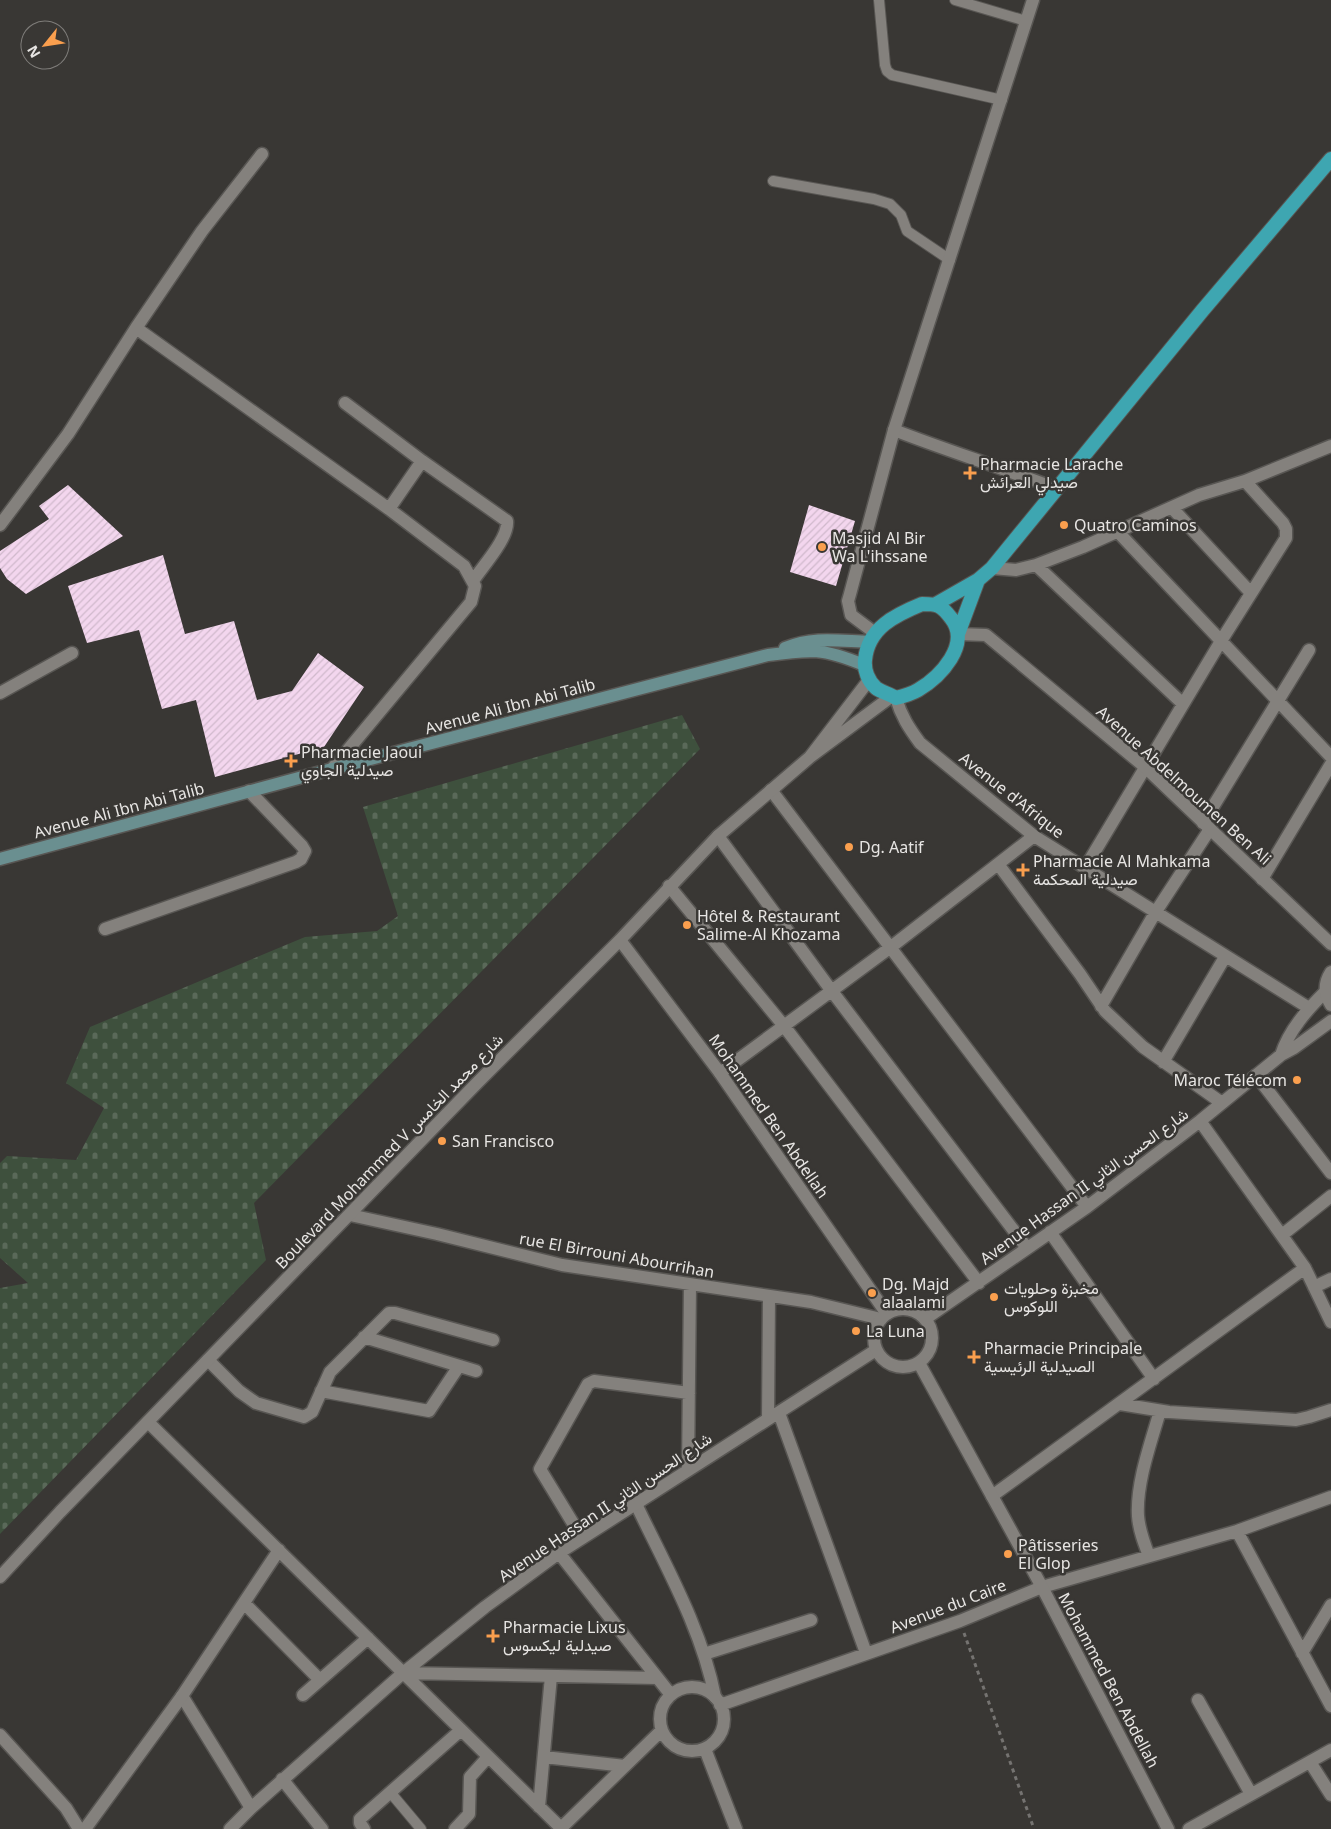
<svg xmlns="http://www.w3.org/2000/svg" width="1331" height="1829" font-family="'Noto Sans',Vazirmatn,sans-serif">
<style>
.cemetery{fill:url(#cemetery-stones)}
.building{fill:url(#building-hatch)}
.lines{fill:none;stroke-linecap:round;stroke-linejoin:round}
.service-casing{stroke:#585653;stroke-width:12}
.pedestrian-casing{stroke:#585653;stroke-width:15}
.minor-casing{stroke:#585653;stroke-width:15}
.tertiary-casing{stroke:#585653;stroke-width:15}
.secondary-casing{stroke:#585653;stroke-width:15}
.trunk-casing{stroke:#585653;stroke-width:16}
.path{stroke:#757371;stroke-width:3;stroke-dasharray:4 4;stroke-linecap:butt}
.service{stroke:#84817d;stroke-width:10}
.pedestrian{stroke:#84817d;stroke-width:12}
.minor{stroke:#84817d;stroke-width:12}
.tertiary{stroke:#84817d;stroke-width:12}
.secondary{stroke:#6a8f90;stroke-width:12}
.trunk{stroke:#3ea6b1;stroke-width:14}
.poi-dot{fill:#fa9f4e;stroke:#393734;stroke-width:2}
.labels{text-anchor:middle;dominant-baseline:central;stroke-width:5;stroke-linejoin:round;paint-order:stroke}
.poi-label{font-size:16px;fill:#e7e5e3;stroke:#393734;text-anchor:start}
.street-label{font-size:16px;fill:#e7e5e3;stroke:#393734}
</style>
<defs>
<pattern id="cemetery-stones" width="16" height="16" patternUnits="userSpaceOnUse" patternTransform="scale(1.25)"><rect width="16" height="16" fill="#3e503d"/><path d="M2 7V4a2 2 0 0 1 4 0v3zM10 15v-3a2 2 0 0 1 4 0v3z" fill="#5a6959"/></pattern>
<pattern id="building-hatch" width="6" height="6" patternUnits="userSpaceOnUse" patternTransform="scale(1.25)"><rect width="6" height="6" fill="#f3d6ee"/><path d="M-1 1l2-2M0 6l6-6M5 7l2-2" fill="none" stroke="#d0b9cc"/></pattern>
</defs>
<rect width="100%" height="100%" fill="#393734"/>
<path class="cemetery" d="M682 715 700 749 254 1203 266 1260 0 1534V1288L28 1283 0 1258V1163L7 1156 76 1160 104 1108 66 1083 90 1027 305 937 377 931 398 916 363 807Z"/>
<path class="building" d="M68 485 123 536 26 594 7 579 0 568V551L49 519 39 506Z
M809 505 855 521 836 586 790 572Z
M163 555 185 634 234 621 257 700 292 691 318 653 364 687 324 747 215 777 196 700 162 709 139 630 87 643 68 586Z"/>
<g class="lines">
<g class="service-casing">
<path id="service" d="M879 0 885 65 887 71 892 75 1002 100
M955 0 1026 21
M773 181 874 199 890 204 901 215 907 231 950 260
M390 1792 421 1829"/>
</g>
<g class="pedestrian-casing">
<path id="pedestrian" d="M636 1504C665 1565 702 1629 715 1697
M704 1654 811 1620
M182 1696 251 1808
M0 1735 66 1808 79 1829
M282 1779 322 1829
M230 1829 251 1808 403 1673"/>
</g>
<g class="minor-casing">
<path id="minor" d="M136 328 389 509 464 566 475 586 471 602 332 769
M345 403 422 461 507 521C509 538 482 567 473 581
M894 430C948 451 1003 468 1057 489
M1172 508 1251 593
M389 509 422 461
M0 525 68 434 136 328 202 231 262 154
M1118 532 1331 757
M1036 565 1183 704
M992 568 1016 570 1036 565 1083 547 1199 495 1245 481 1331 446
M0 693 72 653
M896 698C901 716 909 728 920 743L1034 836 1309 1008
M771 790 1087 1207
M1203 823 1309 650
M718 836 831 990 1027 1248
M998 864 1080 974 1105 1011 1143 1047 1222 1103
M1085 868 1221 641 1286 538V529L1283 523 1245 481
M1262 879 1331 764
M669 886 784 1026 979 1283
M105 929 296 862 301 859 305 851 302 846 249 791
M1101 1006 1155 913 1210 829
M1281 1055C1289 1030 1307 1010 1325 992
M1163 1062 1225 957
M720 1073 891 947 1034 836
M1256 1075 1331 1173
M1200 1121 1305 1268 1331 1322
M350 1215 437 1234 562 1265 811 1302 881 1319
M1050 1232 1154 1379
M1282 1235 1331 1196
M1314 1287 1331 1279
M925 1319 1087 1207 1200 1121 1281 1055 1294 1048 1331 1021
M364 1337 476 1371
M208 1360 239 1391 256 1403 304 1417 312 1412 330 1372 389 1313H395L493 1340
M321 1391 429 1411 459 1366
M1120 1404 1169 1412 1296 1420 1309 1417 1331 1410
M779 1413 866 1653
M768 1419 769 1296
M148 1422 561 1828
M688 1470 690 1285
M992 1496 1305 1268
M1237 1531 1331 1706
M582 1538 540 1469 588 1384 594 1381 689 1393
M559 1553 671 1695
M1149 1556C1144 1543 1139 1530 1138 1516 1136 1483 1151 1442 1160 1411
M244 1603 320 1680
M1302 1653 1331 1605
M403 1673 485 1607 559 1553 876 1350
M403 1673 657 1678
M660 1719a32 32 0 1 1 64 0a32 32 0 1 1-64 0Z
M303 1695 368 1638
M1198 1700 1251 1794
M720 1705 960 1621 1042 1587 1237 1531 1331 1497
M705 1749 736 1829
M544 1757 625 1766
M1310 1762 1331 1795
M539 1807 551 1676
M85 1829 182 1696 279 1550
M364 1829 360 1823V1819L461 1730
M455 1829 469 1814 470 1777 488 1757
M560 1829 662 1730
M1189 1829 1331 1750"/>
</g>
<g class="tertiary-casing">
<path id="tertiary" d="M875 633 851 615 848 601 850 594 894 430 1033 0
M958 634 986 635 1145 767 1331 944
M869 680 810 757 892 696
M620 940 720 1073 887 1314
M1331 972C1324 983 1324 994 1331 1005
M874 1338a29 29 0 1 1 58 0a29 29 0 1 1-58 0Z
M919 1363 1042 1587 1168 1829
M0 1577 60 1512 477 1083 620 940 718 836 810 757"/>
</g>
<g class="secondary-casing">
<path id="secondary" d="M785 648C814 636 839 641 869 642
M0 859 332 769 768 655C811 649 823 648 864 665"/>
</g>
<g class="trunk-casing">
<path id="trunk" d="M922 604C938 604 941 605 951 618 972 644 940 677 918 690 911 694 904 696 896 698 890 694 881 692 876 688 868 681 864 670 865 660 868 628 895 615 922 604Z
M936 604 978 580 992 568 1202 311 1331 159
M958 634 978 580"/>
</g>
<path class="path" d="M964 1633 1034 1829"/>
<use href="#service" class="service"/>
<use href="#pedestrian" class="pedestrian"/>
<use href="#minor" class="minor"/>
<use href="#tertiary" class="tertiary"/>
<use href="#secondary" class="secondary"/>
<use href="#trunk" class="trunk"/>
</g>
<g class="poi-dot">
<path d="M967.5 465.5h5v5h5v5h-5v5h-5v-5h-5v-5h5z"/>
<circle cx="1064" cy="525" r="5"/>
<circle cx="822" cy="547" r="5"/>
<path d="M288.5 753.5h5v5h5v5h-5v5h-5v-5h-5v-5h5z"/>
<circle cx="849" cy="847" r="5"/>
<path d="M1020.5 862.5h5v5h5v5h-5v5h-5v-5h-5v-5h5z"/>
<circle cx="687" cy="925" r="5"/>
<circle cx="1297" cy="1080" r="5"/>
<circle cx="442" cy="1141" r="5"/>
<circle cx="872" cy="1293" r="5"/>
<circle cx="994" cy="1297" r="5"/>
<circle cx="856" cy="1331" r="5"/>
<path d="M971.5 1349.5h5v5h5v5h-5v5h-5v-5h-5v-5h5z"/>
<circle cx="1008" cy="1554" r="5"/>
<path d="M490.5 1628.5h5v5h5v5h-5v5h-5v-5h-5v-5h5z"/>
</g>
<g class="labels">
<g class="poi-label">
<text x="980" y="464">Pharmacie Larache<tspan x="980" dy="18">صيدلي العرائش</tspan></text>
<text x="1074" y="525">Quatro Caminos</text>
<text x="832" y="538">Masjid Al Bir<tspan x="832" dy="18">Wa L'ihssane</tspan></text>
<text x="301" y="752">Pharmacie Jaoui<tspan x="301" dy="18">صيدلية الجاوي</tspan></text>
<text x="859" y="847">Dg. Aatif</text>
<text x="1033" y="861">Pharmacie Al Mahkama<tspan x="1033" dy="18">صيدلية المحكمة</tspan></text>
<text x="697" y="916">Hôtel &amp; Restaurant<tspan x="697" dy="18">Salime-Al Khozama</tspan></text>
<text x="1287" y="1080" text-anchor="end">Maroc Télécom</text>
<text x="452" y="1141">San Francisco</text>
<text x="882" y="1284">Dg. Majd<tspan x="882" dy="18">alaalami</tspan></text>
<text x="1004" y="1288">مخبزة وحلويات<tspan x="1004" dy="18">اللوكوس</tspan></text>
<text x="866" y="1331">La Luna</text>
<text x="984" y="1348">Pharmacie Principale<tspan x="984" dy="18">الصيدلية الرئيسية</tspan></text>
<text x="1018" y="1545">Pâtisseries<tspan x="1018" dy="18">El Glop</tspan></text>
<text x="503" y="1627">Pharmacie Lixus<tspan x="503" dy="18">صيدلية ليكسوس</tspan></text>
</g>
<g class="street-label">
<text transform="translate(510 706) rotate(-15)">Avenue Ali Ibn Abi Talib</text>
<text transform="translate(1184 785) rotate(42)">Avenue Abdelmoumen Ben Ali</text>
<text transform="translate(1012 795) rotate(38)">Avenue d'Afrique</text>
<text transform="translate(119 810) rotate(-15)">Avenue Ali Ibn Abi Talib</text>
<text transform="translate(769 1116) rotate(55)">Mohammed Ben Abdellah</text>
<text transform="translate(389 1151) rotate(-46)">Boulevard Mohammed V شارع محمد الخامس</text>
<text transform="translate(1084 1186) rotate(-36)">Avenue Hassan II شارع الحسن الثاني</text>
<text transform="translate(617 1255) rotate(10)">rue El Birrouni Abourrihan</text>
<text transform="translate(605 1507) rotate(-34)">Avenue Hassan II شارع الحسن الثاني</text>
<text transform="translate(948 1606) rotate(-21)">Avenue du Caire</text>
<text transform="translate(1109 1680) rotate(62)">Mohammed Ben Abdellah</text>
</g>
</g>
<g transform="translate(45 45) rotate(240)"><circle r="24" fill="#393734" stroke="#7f7d7a"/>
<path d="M0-4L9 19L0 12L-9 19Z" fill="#fa9f4e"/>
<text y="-8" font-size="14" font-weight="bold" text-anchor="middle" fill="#e7e5e3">N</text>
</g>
</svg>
